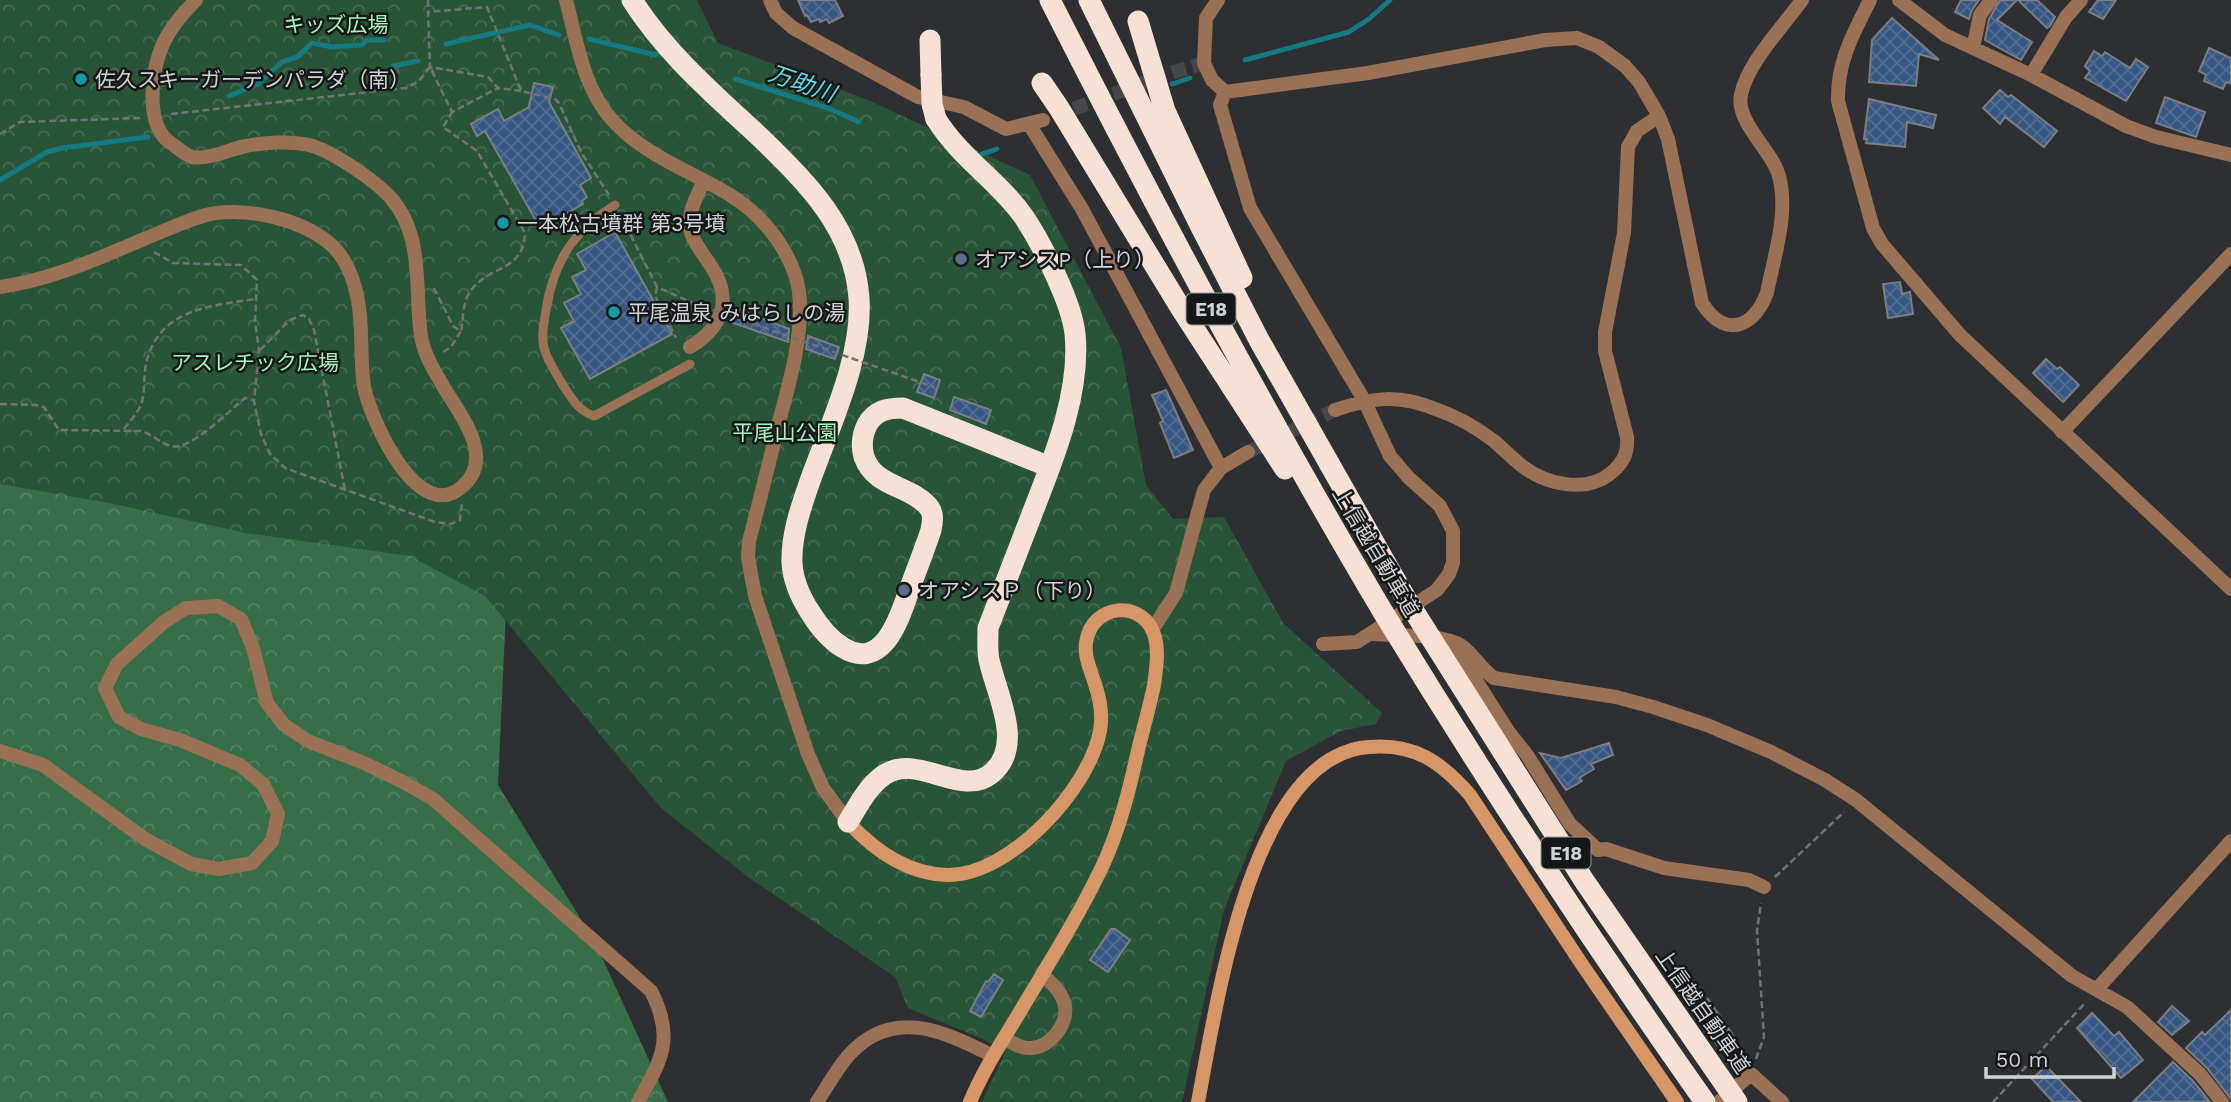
<svg xmlns="http://www.w3.org/2000/svg" width="2231" height="1102" font-family="'Work Sans','Noto Sans JP',sans-serif">
<style>
.forest{fill:url(#forest-crowns)}
.park{fill:url(#park-crowns)}
.lines{fill:none;stroke-linecap:round;stroke-linejoin:round}
.stream{stroke:#147980;stroke-width:5}
.building{fill:url(#building-cross-hatch);stroke:#7b7d80;stroke-width:2}
.street-tunnel{stroke:#46474a;stroke-width:14;stroke-dasharray:14 7;stroke-linecap:butt}
.path{stroke:#707174;stroke-width:2.5;stroke-dasharray:7 3.5;stroke-linecap:butt}
.lane{stroke:#9a7155;stroke-width:9}
.street{stroke:#9a7155;stroke-width:14}
.secondary{stroke:#d69668;stroke-width:14}
.highway{stroke:#f6e1d4;stroke-width:21}
.path-bridge{stroke:#707174;stroke-width:2.5;stroke-dasharray:7 3.5;stroke-linecap:butt}
.highway-bridge{stroke:#f6e1d4;stroke-width:21}
.culture-dot{fill:#0f9aa8;stroke:#161718;stroke-width:2.5}
.service-dot{fill:#5c6f8a;stroke:#161718;stroke-width:2.5}
.labels{text-anchor:middle;dominant-baseline:central;stroke-width:5;stroke-linejoin:round;paint-order:stroke}
.shield{fill:#161718;stroke:#999a9c;stroke-width:2}
.shield-label{font-size:19px;font-weight:bold;fill:#d1d2d4}
.park-label{font-size:21px;fill:#a3f6bb;stroke:#161718}
.poi-label{font-size:21px;fill:#d1d2d4;stroke:#161718;text-anchor:start}
.street-label{font-size:21px;fill:#d1d2d4;stroke:#161718}
.water-label{font-size:23px;font-style:italic;fill:#5cdfe9;stroke:#161718}
</style>
<defs>
<pattern id="forest-crowns" width="20" height="18" patternUnits="userSpaceOnUse" patternTransform="scale(1.75)"><rect width="20" height="18" fill="#366e48"/><path d="M2 6a3 3 0 1 1 6 0M12 15a3 3 0 1 1 6 0" fill="none" stroke="#528262"/></pattern>
<pattern id="park-crowns" width="20" height="18" patternUnits="userSpaceOnUse" patternTransform="scale(1.75)"><rect width="20" height="18" fill="#285437"/><path d="M2 6a3 3 0 1 1 6 0M12 15a3 3 0 1 1 6 0" fill="none" stroke="#466c53"/></pattern>
<pattern id="building-cross-hatch" width="8" height="8" patternUnits="userSpaceOnUse" patternTransform="scale(1.75)"><rect width="8" height="8" fill="#365684"/><path d="M0 0l8 8M0 8l8-8" fill="none" stroke="#526d94"/></pattern>
</defs>
<rect width="100%" height="100%" fill="#2d2f32"/>
<path class="forest" d="M0 214 510 523 498 785 595 942 668 1102H0Z"/>
<path class="park" d="M0 0H697L718 43 868 100 1030 175 1121 348 1146 485 1173 519 1224 517 1283 623 1382 713 1376 724 1341 731 1286 761 1224 910 1182 1102H982L1005 1052 985 1040 908 1008 895 977 748 877 661 808 485 596 410 556 246 533 109 503 0 484Z"/>
<g class="lines">
<path class="stream" d="M589 39 656 55
M446 44 530 25 559 35
M1245 60 1349 32 1369 19 1390 0
M393 66 418 61
M735 79 828 108 859 122
M1172 84 1190 78
M229 96 258 84 282 62 297 57 312 43 332 47 362 45 367 40H384
M982 154 997 149
M0 180 47 152 62 148 148 137"/>
</g>
<path class="building" d="M798 0H835L843 16 829 23 827 19 820 22 819 19 811 22 807 15 805 16Z
M1961 0H1979L1972 10 1969 19 1955 12Z
M2000 0H2017L1997 20 2032 42 2021 60 1985 40 1989 19Z
M2018 0H2037L2055 17 2050 26 2047 28Z
M2098 0H2116L2103 19 2089 12Z
M1892 18 1939 60 1919 54 1916 86 1869 82 1872 40Z
M2209 48 2231 58V84L2226 82 2223 89 2204 81 2206 75 2199 71Z
M2094 51 2102 56 2105 52 2130 68 2136 59 2148 67 2126 101 2085 78 2090 71 2085 66Z
M534 83 553 87 549 102 591 178 580 185 587 197 582 201 583 204 540 228 485 131 477 136 471 124 498 109 504 121 529 107Z
M2000 90 2008 97 2011 95 2057 131 2044 147 2005 117 2000 124 1983 108Z
M2165 97 2205 112 2196 137 2156 123Z
M1869 99 1936 115 1933 128 1907 122 1905 147 1866 143 1867 139H1864Z
M615 232 672 334 590 379 561 328 574 321 564 303 581 294 572 277 586 270 577 254Z
M1900 282 1902 294 1910 292 1913 314 1888 318 1883 284Z
M732 307 789 329 788 342 728 321Z
M808 336 839 347 835 359 806 349Z
M2046 359 2057 369 2060 367 2079 385 2063 402 2033 373Z
M924 374 940 380 934 398 917 392Z
M1166 390 1193 450 1174 458 1160 423 1163 421 1152 395Z
M954 397 991 410 986 424 950 410Z
M1609 743 1613 755 1591 764 1594 769 1579 778 1582 781 1566 790 1540 753 1561 758Z
M1111 929H1115L1130 940 1108 972 1090 960Z
M994 974 1003 980 981 1017 970 1011 986 981 988 982Z
M1708 999 1735 1038 1720 1049 1692 1010Z
M2172 1006 2189 1021 2172 1035 2158 1022Z
M2231 1010V1099L2207 1068 2186 1048 2202 1032 2205 1035Z
M2092 1013 2114 1036 2119 1032 2143 1060 2121 1078 2077 1028Z
M2173 1062 2193 1081 2210 1102H2133Z
M2046 1066 2081 1102H2053L2032 1079Z"/>
<g class="lines">
<path class="street-tunnel" d="M1054 116 1171 73 1204 63
M1248 452 1335 410"/>
<path class="path" d="M428 0V12
M521 91 498 88 488 77 430 67 428 12 487 7 521 91 555 99 559 103 581 152 609 195
M171 114 406 88 419 81 430 67 452 112 498 88
M0 134 20 122 140 118
M621 216 657 287 693 303
M154 252 173 263 241 265 257 280 255 321 259 351 254 401 261 434 270 454 285 468 435 522 451 524 460 520 462 503
M657 287 655 296 676 338
M434 288 453 326 461 331C464 316 462 301 472 289 492 264 523 272 525 233L477 151 443 127 452 112
M260 350 290 320 303 315 309 319 314 330 345 490
M443 352 451 347 461 331
M0 404 36 405 44 407 59 430 141 431C152 434 160 443 171 446 189 452 230 410 245 398L253 400
M124 429C129 422 136 415 140 407 146 394 143 377 146 364 158 309 210 306 255 299
M1775 877 1844 812
M1756 1059 1764 1037 1757 930 1761 903
M1993 1102 2086 1002"/>
<path class="lane" d="M615 205C573 231 554 261 546 310 544 323 541 335 544 348 547 360 555 371 561 382 570 396 578 411 594 416L690 364"/>
<path class="street" d="M566 0C577 42 583 89 614 122 647 157 691 171 730 195 766 217 799 260 800 303 801 343 790 380 780 418 770 459 760 500 749 541L748 557 755 596 808 754 823 788 848 822
M770 0 776 13 793 28 918 97 964 107 1006 129 1043 120
M1218 0 1206 18 1204 63 1212 80 1225 92 1368 73 1545 40 1577 38 1599 47 1625 66 1639 82 1659 116
M1870 0C1853 34 1837 62 1838 101L1873 228 1882 244 1960 335 2231 589
M1899 0 1945 35 2031 75 2126 126 2156 137 2231 155
M1973 48 1980 15 1991 0
M2031 75 2066 17 2081 0
M1225 92 1220 105 1250 208 1364 400 1390 456 1408 477 1440 506 1453 531V563L1449 574 1437 590 1357 642 1323 644
M1029 124 1082 209 1221 468
M0 287C51 280 97 259 144 239 165 231 194 216 216 213 252 209 299 219 328 242 344 255 353 276 357 296 364 325 359 356 364 386 370 419 419 529 464 485 495 456 459 413 443 386 434 370 424 355 421 336 414 288 425 236 390 197 373 179 332 151 309 145 290 141 265 142 246 146 230 149 209 160 192 157 186 155 180 150 175 146 171 143 167 141 164 137 146 116 152 68 163 44 170 28 184 12 196 0
M690 347C723 327 733 299 711 266 704 255 692 241 690 228 688 211 697 197 703 182
M1335 410C1374 397 1399 394 1438 410 1458 417 1477 428 1494 441 1503 449 1512 458 1522 466 1546 484 1586 494 1611 473 1624 462 1628 453 1627 437L1605 351V332L1624 233 1628 147 1637 131 1659 116 1668 139 1702 303C1725 339 1753 328 1767 293 1774 256 1789 214 1779 176 1773 151 1735 122 1741 95 1747 63 1783 27 1802 0
M2062 432 2231 254
M1152 630 1176 593 1204 490 1221 468 1248 452
M1373 634C1397 636 1441 633 1462 646 1474 655 1481 669 1494 678L1616 697 1653 707 1707 725 1771 752 1825 780 1856 800 2072 976 2127 1007 2200 1074 2222 1102
M1451 641 1508 731 1527 755 1570 824 1598 850 1606 849 1664 868 1749 880 1764 887
M0 751 43 765 145 839 191 864 219 869 252 863 272 841 278 814 263 784 240 765 180 740 141 729 119 717 105 688 117 664 164 622 186 608 218 606 241 619 253 648 267 703 284 725 308 741 364 763 403 782 433 799 651 991C675 1038 662 1059 638 1102
M2097 989 2231 841
M1004 1038C1012 1043 1020 1048 1029 1048 1049 1049 1068 1025 1065 1006 1063 993 1052 983 1042 975
M817 1102C827 1087 836 1070 848 1056 892 1006 944 1031 993 1056
M1719 1102 1751 1074 1782 1102"/>
<path class="secondary" d="M848 822C875 851 907 874 947 875 1010 876 1089 789 1100 731 1103 715 1100 699 1095 684 1091 671 1084 657 1086 643 1091 603 1144 598 1155 637 1159 652 1156 670 1154 685 1150 705 1144 726 1139 746 1130 787 1120 829 1102 867 1079 915 1051 960 1024 1005 1005 1037 984 1068 970 1102
M1198 1102C1216 1010 1250 755 1369 747 1415 743 1441 762 1470 795L1583 966 1677 1102"/>
<path class="highway" d="M632 0C666 54 716 96 762 139 808 184 854 229 859 298 863 357 830 425 810 481 801 507 791 535 792 563 793 581 801 598 810 612 818 625 829 639 842 647 885 674 901 613 911 585 918 566 925 548 931 530 933 520 934 512 927 505 908 485 875 487 864 457 861 446 862 435 867 425 875 410 888 408 903 408L1050 467
M1050 0C1155 207 1264 412 1383 612
M1089 0 1201 227 1259 340 1405 597
M1138 21 1165 111 1242 278
M930 40 931 75
M1042 83 1059 108 1180 307 1285 469
M848 822C858 806 868 786 884 775 917 752 962 799 992 773 1025 745 996 693 989 660 987 650 988 639 988 628 1003 590 1017 552 1032 514 1053 460 1081 393 1075 334 1072 303 1042 244 1024 217 998 180 962 160 936 119"/>
<path class="path-bridge" d="M693 303 934 387"/>
<path class="highway-bridge" d="M931 75 932 104 936 119
M1405 597 1585 882 1737 1102
M1383 612C1485 779 1592 942 1705 1102"/>
</g>
<g class="culture-dot">
<circle cx="81" cy="79" r="7"/>
<circle cx="503" cy="223" r="7"/>
<circle cx="614" cy="312" r="7"/>
</g>
<g class="service-dot">
<circle cx="961" cy="259" r="7"/>
<circle cx="904" cy="590" r="7"/>
</g>
<g class="labels">
<g class="shield">
<rect x="1186.5" y="293.5" width="49" height="31" rx="5"/>
<rect x="1541.5" y="837.5" width="49" height="31" rx="5"/>
</g>
<g class="shield-label">
<text x="1211" y="309">E18</text>
<text x="1566" y="853">E18</text>
</g>
<g class="park-label">
<text x="336" y="24">キッズ広場</text>
<text x="255" y="362">アスレチック広場</text>
<text x="785" y="432">平尾山公園</text>
</g>
<g class="poi-label">
<text x="95" y="79">佐久スキーガーデンパラダ（南）</text>
<text x="517" y="223">一本松古墳群 第3号墳</text>
<text x="975" y="259">オアシスP（上り）</text>
<text x="628" y="312">平尾温泉 みはらしの湯</text>
<text x="918" y="590">オアシスＰ（下り）</text>
</g>
<g class="street-label">
<text transform="translate(1376 552) rotate(59)">上信越自動車道</text>
<text transform="translate(1703 1011) rotate(55)">上信越自動車道</text>
</g>
<g class="water-label">
<text transform="translate(802 84) rotate(19)">万助川</text>
</g>
</g>
<path d="M1986 1067v10h128v-10" fill="none" stroke="#d1d2d4" stroke-width="3.5"/>
<text x="1996" y="1067" font-size="21" fill="#d1d2d4" stroke="#161718" stroke-width="5" paint-order="stroke">50 m</text>
</svg>
